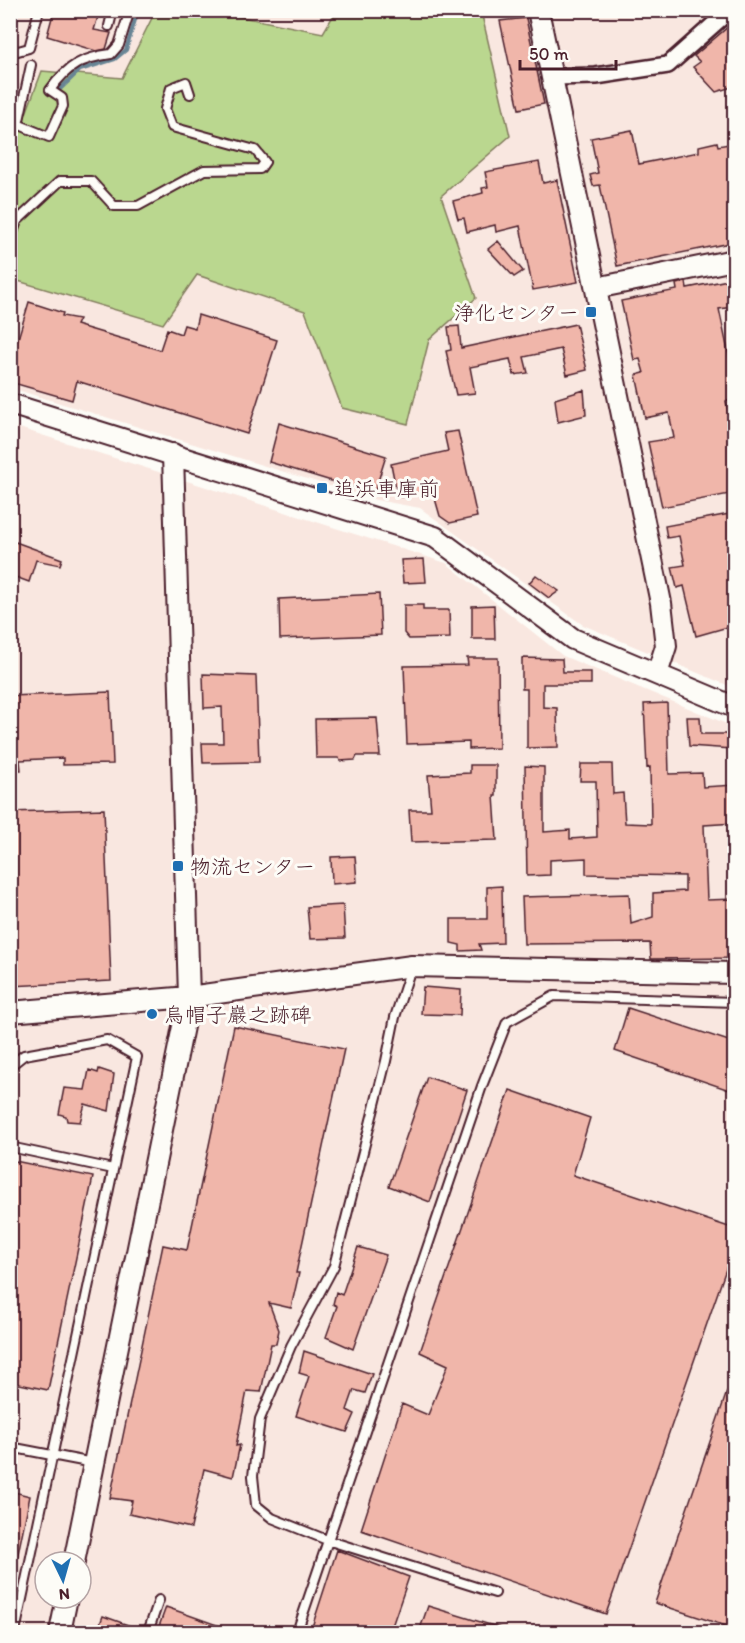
<svg xmlns="http://www.w3.org/2000/svg" width="745" height="1643" font-family="Itim,'Klee One',sans-serif">
<style>
.built{fill:#f9e7e0;fill-rule:evenodd}
.green{fill:#bad78f;stroke:#827b5d;stroke-width:1.5}
.lines{fill:none;stroke-linecap:round;stroke-linejoin:round}
.stream{stroke:#688595;stroke-width:4}
.building{fill:#f0b6aa;stroke:#4a1f2b;stroke-width:1.5}
.service-casing{stroke:#4a1f2b;stroke-width:12}
.minor-casing{stroke:#4a1f2b;stroke-width:20}
.tertiary-casing{stroke:#4a1f2b;stroke-width:24}
.service{stroke:#fdfcf7;stroke-width:8}
.minor{stroke:#fdfcf7;stroke-width:15}
.tertiary{stroke:#fdfcf7;stroke-width:20}
.poi-dot{fill:#1f6fb2;stroke:#fdfcf7;stroke-width:2}
.labels{text-anchor:middle;dominant-baseline:central;stroke-width:6;stroke-linejoin:round;paint-order:stroke}
.poi-label{font-size:21px;fill:#4a1f2b;stroke:#fdfcf7;text-anchor:start}
</style>
<rect width="100%" height="100%" fill="#fdfcf7"/>
<filter id="ink" filterUnits="userSpaceOnUse"><feTurbulence type="fractalNoise" baseFrequency=".0167" numOctaves="2"/><feDisplacementMap in="SourceGraphic" scale="12" xChannelSelector="R" yChannelSelector="G"/><feConvolveMatrix kernelMatrix="1 2 1 2 8 2 1 2 1" color-interpolation-filters="sRGB"/></filter>
<g filter="url(#ink)">
<path class="built" d="M10 11H734V688L583 625 420 508 376 500 11 388Z
M10 425 446 563 563 656 734 727V1632H11ZM45 1562H81V1598H45Z"/>
<path class="green" d="M156 10 220 11 221 13 323 33 336 11H481L510 136 441 196 476 298 429 340 408 424 342 408 305 311 197 275 163 324 11 279 10 156 42 71 122 78Z"/>
<g class="lines">
<path class="stream" d="M57 92 80 70 115 59 126 50 138 10"/>
</g>
<path class="building" d="M54 10H100L94 30 111 33 106 49 96 51 47 36Z
M526 18 544 104 519 109 500 21Z
M735 21V86L716 92 693 67 700 62 694 56Z
M632 130 639 164 699 152V146L717 142 718 146 735 143V242L617 266 600 185 593 186 590 175 598 173 591 138Z
M539 162 543 183 557 180 578 282 533 290 520 226 496 232 495 225 467 232 464 218 458 219 453 201 483 193 482 188 488 187 485 172Z
M498 241 523 271 514 277 488 249Z
M728 280 733 307 719 309 735 384V399L726 401 732 431 735 430V493L662 507 648 442 674 438 669 413 645 418 636 375 644 373 640 359 634 360 621 301 677 290 676 284 686 282 687 288Z
M29 302 63 313 62 316 79 319 76 325 160 350 167 329 181 334 184 325 195 328 198 315 277 340 247 434 77 381 72 400 10 382V350L14 352Z
M576 324 587 370 567 375 561 349 524 357 528 373 514 375 510 359 470 367 475 393 456 395 446 351 451 350 448 327 459 326 461 348Z
M584 390 586 415 558 422 555 399Z
M279 423 386 456 374 494 269 462Z
M458 431 477 517 450 523 440 516 434 495 430 496 429 491 401 497 397 494 391 464 448 451 444 433Z
M735 513V625L696 636 684 586 677 588 672 567 685 565 679 536 667 538 665 526Z
M10 540 62 559 60 565 36 560 29 582 10 575Z
M424 559 426 582 403 583 401 560Z
M536 575 559 591 549 598 529 583Z
M379 594 381 635 280 639 279 599Z
M404 605H423V610H449L450 638 409 639 404 633Z
M494 605 495 639H472V606Z
M467 658H498L499 748 469 749V742L407 744 404 666 468 665Z
M522 658 562 659 563 672H591V684H543V707L557 708 558 747 527 748V689H522Z
M203 674 256 676 259 762 203 763 202 743H223L222 707 204 708Z
M110 692 113 764 63 765V758L20 760 21 770H10V696Z
M667 703 669 774 702 773 703 787 735 785V823L704 825 707 900 735 899V958L651 959 650 943 524 944 522 897 629 894 631 924 653 917V893L685 891V876L586 874V858L550 860V875L527 876 525 766 544 767V832L570 830V839L597 837 596 781H580L581 764H612L613 794 623 793 625 823 651 824 650 767 647 768 644 704Z
M687 717H700L701 734H732V749L689 746Z
M377 718 380 756H357L355 760 340 761 339 758H316L315 719Z
M470 765H496V796H494L497 840 411 842 409 810H431L428 775 470 773Z
M104 809 111 981 10 986V812Z
M355 856 357 882 332 884 331 857Z
M502 886 503 943 479 944 481 950 460 951V945L451 943V919H487V887Z
M343 905 345 938 310 939 307 907Z
M423 987 461 990 460 1015 421 1014Z
M628 1008 735 1043V1092L615 1051Z
M234 1026 344 1049 296 1273H299L291 1308 269 1303 279 1330 276 1344H271L261 1392 247 1391 236 1446 240 1445 233 1477 204 1469 191 1528 129 1514 132 1501 110 1498 163 1245 187 1250Z
M99 1069 114 1074 109 1111 85 1104 80 1122 67 1121 66 1116 59 1114 64 1088 85 1090 89 1070 98 1073Z
M427 1077 467 1090 430 1202 389 1186Z
M510 1090 590 1118 573 1175 735 1229V1243L606 1614 361 1530 402 1404 428 1415 448 1365 420 1352Z
M10 1160 93 1177 48 1390 10 1382Z
M358 1247 386 1255 353 1349 326 1337 337 1306 333 1304 336 1292 342 1295Z
M304 1351 372 1374 365 1393 354 1390 347 1410 355 1414 347 1432 296 1416 309 1376 299 1373Z
M733 1374 735 1375V1629L655 1603Z
M10 1491 30 1496 15 1568 10 1567Z
M337 1550 409 1577 390 1632H329L312 1627Z
M428 1606 507 1630V1632H419Z
M166 1607 234 1631V1632H157Z
M103 1616 142 1630V1632H97Z"/>
<g class="lines">
<g class="service-casing">
<path id="service" d="M109 26 113 10
M10 49 18 51 29 48 39 10
M10 121 49 137 63 106 62 98 50 90C68 65 82 58 111 54L119 45 130 10
M18 125 31 65
M10 241 17 221 60 181H91L114 206H138L204 170 260 169 265 162 255 150 172 127 165 109 171 88 186 82 190 94
M411 968 395 1017 386 1061 334 1266 291 1346 260 1419 253 1476 256 1505 272 1518 327 1540 495 1593
M10 1066 24 1055 107 1040 137 1057 15 1632
M10 1147 113 1169
M10 1447 93 1463
M148 1632 159 1600
M297 1632 482 1086 507 1022 554 996 734 1002"/>
</g>
<g class="minor-casing">
<path id="minor" d="M552 77 596 76 668 65 730 10"/>
</g>
<g class="tertiary-casing">
<path id="tertiary" d="M538 10 661 603 666 646 657 674
M596 288 734 260
M10 404 435 537 573 639 734 707
M10 1012 189 997 412 966 734 973
M74 1562 189 997 173 454
M60 1632 67 1598"/>
</g>
<use href="#service" class="service"/>
<use href="#minor" class="minor"/>
<use href="#tertiary" class="tertiary"/>
</g>
</g>
<g class="poi-dot">
<rect x="585" y="306" width="12" height="12" rx="3"/>
<rect x="316" y="482" width="12" height="12" rx="3"/>
<rect x="172" y="860" width="12" height="12" rx="3"/>
<circle cx="152" cy="1014" r="6"/>
</g>
<g class="labels">
<g class="poi-label">
<text x="579" y="312" text-anchor="end">浄化センター</text>
<text x="334" y="488">追浜車庫前</text>
<text x="190" y="866">物流センター</text>
<text x="164" y="1014">烏帽子巖之跡碑</text>
</g>
</g>
<rect width="745" height="1643" fill="none" stroke="#fdfcf7" stroke-width="36"/>
<rect x="18" y="18" width="709" height="1607" fill="none" stroke="#4a1f2b" stroke-width="2" filter="url(#ink)"/>
<g transform="translate(63 1580) rotate(175)"><circle r="28" fill="#fdfcf7" stroke="#b5a4a5" stroke-width="1.5"/>
<path d="M0-4.5L10 22L0 15L-10 22Z" fill="#1f6fb2"/>
<text y="-9" font-size="16" font-weight="bold" text-anchor="middle" fill="#4a1f2b">N</text>
</g>
<path d="M520 60v9h96v-9" fill="none" stroke="#4a1f2b" stroke-width="3"/>
<text x="529" y="60" font-size="18" fill="#4a1f2b" stroke="#fdfcf7" stroke-width="4.5" paint-order="stroke">50 m</text>
</svg>
